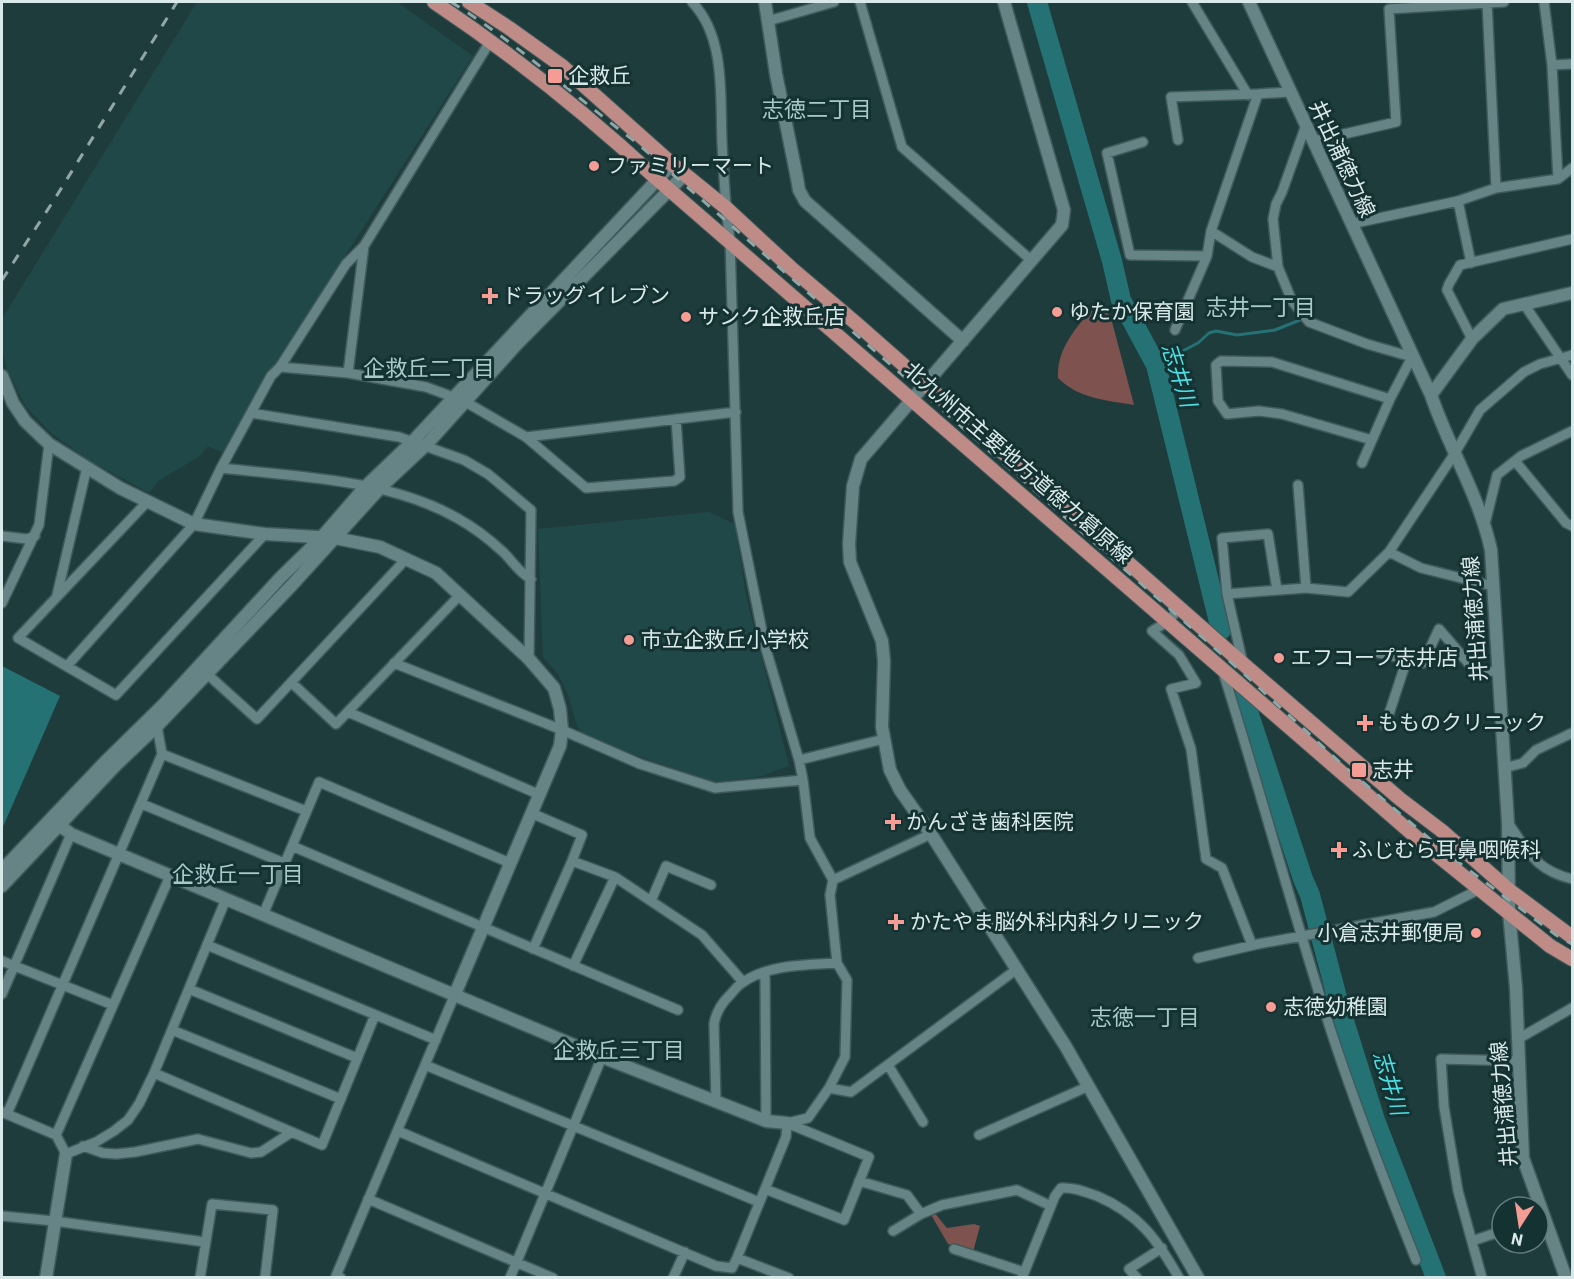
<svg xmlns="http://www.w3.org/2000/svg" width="1574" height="1279" font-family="Roboto,'Noto Sans JP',sans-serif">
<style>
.built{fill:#204849}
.green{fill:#7e534f}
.water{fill:#257275}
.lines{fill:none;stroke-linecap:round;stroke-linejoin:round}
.stream{stroke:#257275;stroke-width:3}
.river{stroke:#257275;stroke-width:20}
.street-casing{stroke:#405a5b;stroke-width:12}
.secondary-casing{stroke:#405a5b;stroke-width:15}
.primary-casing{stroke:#405a5b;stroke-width:16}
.street{stroke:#668485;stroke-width:9}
.secondary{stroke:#668485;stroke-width:12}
.primary{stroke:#be8b86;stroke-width:14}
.rail{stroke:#91a6a6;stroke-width:3;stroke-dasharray:10 10;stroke-linecap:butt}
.poi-dot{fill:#f59c95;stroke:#153233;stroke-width:2}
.labels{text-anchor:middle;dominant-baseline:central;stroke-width:6;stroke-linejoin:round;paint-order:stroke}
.poi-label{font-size:21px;fill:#d9e9e9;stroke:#153233;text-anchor:start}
.street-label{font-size:21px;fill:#d9e9e9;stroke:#153233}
.neighbourhood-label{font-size:22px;fill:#a8c9ca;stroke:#153233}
.water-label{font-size:22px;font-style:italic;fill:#4cdee3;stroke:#153233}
</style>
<rect width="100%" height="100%" fill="#1f3c3d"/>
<path class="built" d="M197 2H397L473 56 276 364 223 453 208 446 200 456 158 481 149 493 89 460 52 434 26 407 7 369 2 350V319Z
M709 512 735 524 746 596 789 766 762 776 716 783 584 737 577 726 568 695 558 674 543 657 538 529Z"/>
<path class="green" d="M1103 302 1111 318 1134 405C1106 400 1079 399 1058 378 1058 372 1058 365 1060 359 1064 342 1087 310 1103 302Z
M933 1211 947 1228 974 1224 980 1226 973 1252 948 1244 930 1213Z"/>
<path class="water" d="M2 666 60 696 2 829Z"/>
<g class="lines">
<path class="stream" d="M1156 365 1198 343 1209 333 1216 331 1237 335 1275 330 1300 320"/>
<path class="river" d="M1037 2 1112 261 1121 300 1156 365 1221 630
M1242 693 1303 879 1310 895 1339 1005 1375 1120 1436 1278"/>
<g class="street-casing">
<path id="street" d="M692 2C726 37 720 97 722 143 724 176 725 208 730 240L738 512 765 646 799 760 803 780 810 838 833 880 830 895 837 963 847 980 845 1057 829 1088 808 1118 787 1123
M860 2 902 147 1031 260
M1192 2 1248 95
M1487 2 1496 188
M1544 2 1552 65 1558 179
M768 21 834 2
M1552 65 1572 64
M1306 125 1282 192 1276 204 1273 219 1278 267 1292 301 1309 322 1367 344 1412 357 1390 399 1362 463
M1178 140 1171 97 1258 94
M1314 141 1396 122 1389 9 1504 2
M1143 142 1107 153 1130 255 1207 256
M1458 201 1471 263
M1351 224 1458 201 1496 188 1558 179 1572 168
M1278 267 1252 257 1211 231 1258 94 1289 92
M1524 304 1572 375
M1175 330 1207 256 1211 231
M1472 339 1447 290 1449 284 1460 265 1572 239
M280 367 348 373 426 387 453 397 464 401 526 437 586 488 674 481 680 477 676 419
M348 373 364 246
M251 413 399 437 425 446 464 460 488 474 531 510 529 659
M526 437 736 412
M1372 440 1282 414 1259 411 1227 414 1218 401 1216 365 1221 361 1272 362 1390 399
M1515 461 1566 523 1572 526
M221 468C299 477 388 479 457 518 473 527 488 538 502 551 512 560 519 573 531 579
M1298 485 1306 588
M147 502 18 638 116 695 265 534
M1485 524 1497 475 1521 456 1572 431
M2 536 27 539 35 536
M1389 552 1455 453 1480 410 1524 372 1540 364 1572 355
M1227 594 1222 538 1268 534 1277 590
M57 595 87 467
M2 603 39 525 49 444
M1180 608 1167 622 1152 631 1179 655 1196 683 1171 689 1191 749 1206 859 1222 868 1252 945
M1379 653 1423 663 1439 629 1476 672 1498 671
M394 663 562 730 640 764 715 788 803 780
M1243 664 1227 594 1306 588 1348 592 1389 552 1421 568 1493 586
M67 666 194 524 221 468 271 376 280 367 346 264 364 246 491 40
M1223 672C1261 792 1293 914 1332 1034 1357 1110 1386 1185 1416 1260
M206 673 257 719 406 559
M292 683 336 724 460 595
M348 712 538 794
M1385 726 1407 659
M162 754 306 811
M799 760 884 739
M1504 768 1523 763 1536 750 1572 733
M142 804 284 863
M531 813 582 835 572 861
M1508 823C1529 852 1535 870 1572 879
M292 846 678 1010
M833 880 931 834
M651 901 666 866 711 885
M263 915 319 782 510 863
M207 945 436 1040
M533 949 572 861 615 877 702 935 743 982
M1198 958 1258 944 1434 912 1480 889
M2 961 113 1005
M573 966 615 877
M765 972 766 1121
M189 989 357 1058
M2 994 71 834
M172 1030 341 1099
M1518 1039 1572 1008
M425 1065 759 1202
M888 1065 923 1122
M154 1073 322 1145 375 1015
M829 1088 851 1092 1017 969
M716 1102 714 1024C716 1012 721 1004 729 996 733 992 737 986 742 983 768 964 807 965 837 963
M2 1112 56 1135 66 1154 96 1142 114 1131 128 1120 139 1104 154 1073 226 899
M7 1114 162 754 157 726
M398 1131 716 1266 732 1268 737 1258 786 1137 787 1123
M56 1135 170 876
M979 1135 1089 1086
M83 1146 103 1153 116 1154 135 1152 198 1139 251 1153 261 1152 292 1132
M859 1181 907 1195 921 1214
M765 1189 844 1220 869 1157 787 1123
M368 1199 553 1278
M2 1216 54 1221 205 1242
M893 1231 921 1214 942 1205 1017 1190 1051 1206
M1472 1241 1502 1231
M954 1249 1024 1272
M737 1258 789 1278
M200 1278 212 1204 273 1210 265 1278
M341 1278 336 1276 455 994
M510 1278 602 1057
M673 1278 685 1252
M1022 1278 1055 1196 1061 1188C1074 1187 1085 1192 1097 1196 1139 1214 1157 1239 1179 1278
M1137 1278 1129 1269 1162 1248
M1482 1278 1458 1191 1444 1107 1441 1059 1519 1061"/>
</g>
<g class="secondary-casing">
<path id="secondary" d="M765 2 776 74 797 178 799 190 805 201 963 341
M1004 2 1064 210 1062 225 861 459 853 486 849 544 850 562 882 641 884 661 882 727 890 770 900 790 931 834 1066 1047 1198 1278
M1249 2 1431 395C1449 448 1479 495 1491 550L1508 823 1509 912 1516 988 1523 1158 1566 1278
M2 376 13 403 25 421 49 444 120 488 194 524 265 534 335 538 380 547 436 573 529 659 554 688 560 709 562 730 560 746 455 994
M1431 395 1472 339 1503 309 1572 293
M54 821 71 834 602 1057 766 1121 787 1123
M2 870 107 760 163 705 281 577 321 538 366 486 412 442 672 164
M2 886 116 765 157 726 292 585 382 486 428 443 516 345 684 175
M46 1278 66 1154"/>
</g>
<g class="primary-casing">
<path id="primary" d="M434 2C513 55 587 114 657 179L1431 850 1550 946 1572 959
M469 2 509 28 562 66 672 164 725 207 791 268 857 324 1234 656 1400 799 1442 831 1509 890 1572 937"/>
</g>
<use href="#street" class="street"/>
<use href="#secondary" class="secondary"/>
<use href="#primary" class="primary"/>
<path class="rail" d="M451 2C517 43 574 96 637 143L1242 672 1346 768 1450 856 1556 935 1572 944
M2 280 54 200 177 2"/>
</g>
<g class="poi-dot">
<rect x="547" y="68" width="16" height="16" rx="3"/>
<circle cx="594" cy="166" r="6"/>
<path d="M487 287h6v6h6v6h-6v6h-6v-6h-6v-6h6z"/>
<circle cx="1057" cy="312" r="6"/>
<circle cx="686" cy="317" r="6"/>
<circle cx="629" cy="640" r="6"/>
<circle cx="1279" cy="658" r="6"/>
<path d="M1362 714h6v6h6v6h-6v6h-6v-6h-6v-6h6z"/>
<rect x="1351" y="762" width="16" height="16" rx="3"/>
<path d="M890 813h6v6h6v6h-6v6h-6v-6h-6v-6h6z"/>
<path d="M1336 841h6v6h6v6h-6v6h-6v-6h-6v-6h6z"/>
<path d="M893 913h6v6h6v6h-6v6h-6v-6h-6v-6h6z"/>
<circle cx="1476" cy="933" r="6"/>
<circle cx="1271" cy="1007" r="6"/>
</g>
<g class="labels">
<g class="poi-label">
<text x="568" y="76">企救丘</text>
<text x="606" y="166">ファミリーマート</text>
<text x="502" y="296">ドラッグイレブン</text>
<text x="1069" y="312">ゆたか保育園</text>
<text x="698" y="317">サンク企救丘店</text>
<text x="641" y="640">市立企救丘小学校</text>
<text x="1291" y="658">エフコープ志井店</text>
<text x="1378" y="723">もものクリニック</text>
<text x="1372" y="770">志井</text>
<text x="906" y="822">かんざき歯科医院</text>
<text x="1352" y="850">ふじむら耳鼻咽喉科</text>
<text x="910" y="922">かたやま脳外科内科クリニック</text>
<text x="1464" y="933" text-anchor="end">小倉志井郵便局</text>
<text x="1283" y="1007">志徳幼稚園</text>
</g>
<g class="street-label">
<text transform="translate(1342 159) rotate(65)">井出浦徳力線</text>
<text transform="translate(1018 463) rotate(41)">北九州市主要地方道徳力葛原線</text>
<text transform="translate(1475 619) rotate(-94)">井出浦徳力線</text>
<text transform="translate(1504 1104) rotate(-95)">井出浦徳力線</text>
</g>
<g class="neighbourhood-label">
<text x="817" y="109">志徳二丁目</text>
<text x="1261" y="307">志井一丁目</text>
<text x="429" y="368">企救丘二丁目</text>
<text x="238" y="874">企救丘一丁目</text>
<text x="1145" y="1017">志徳一丁目</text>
<text x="619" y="1050">企救丘三丁目</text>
</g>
<g class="water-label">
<text transform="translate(1179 375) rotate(72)">志井川</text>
<text transform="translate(1390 1083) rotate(73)">志井川</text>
</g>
</g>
<rect width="1574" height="1279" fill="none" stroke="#d9e9e9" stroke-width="6"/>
<g transform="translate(1520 1225) rotate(192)"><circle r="28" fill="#153233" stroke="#637b7c" stroke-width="1.5"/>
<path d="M0-4.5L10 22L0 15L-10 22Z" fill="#f59c95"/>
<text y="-9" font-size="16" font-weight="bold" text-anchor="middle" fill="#d9e9e9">N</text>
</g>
</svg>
